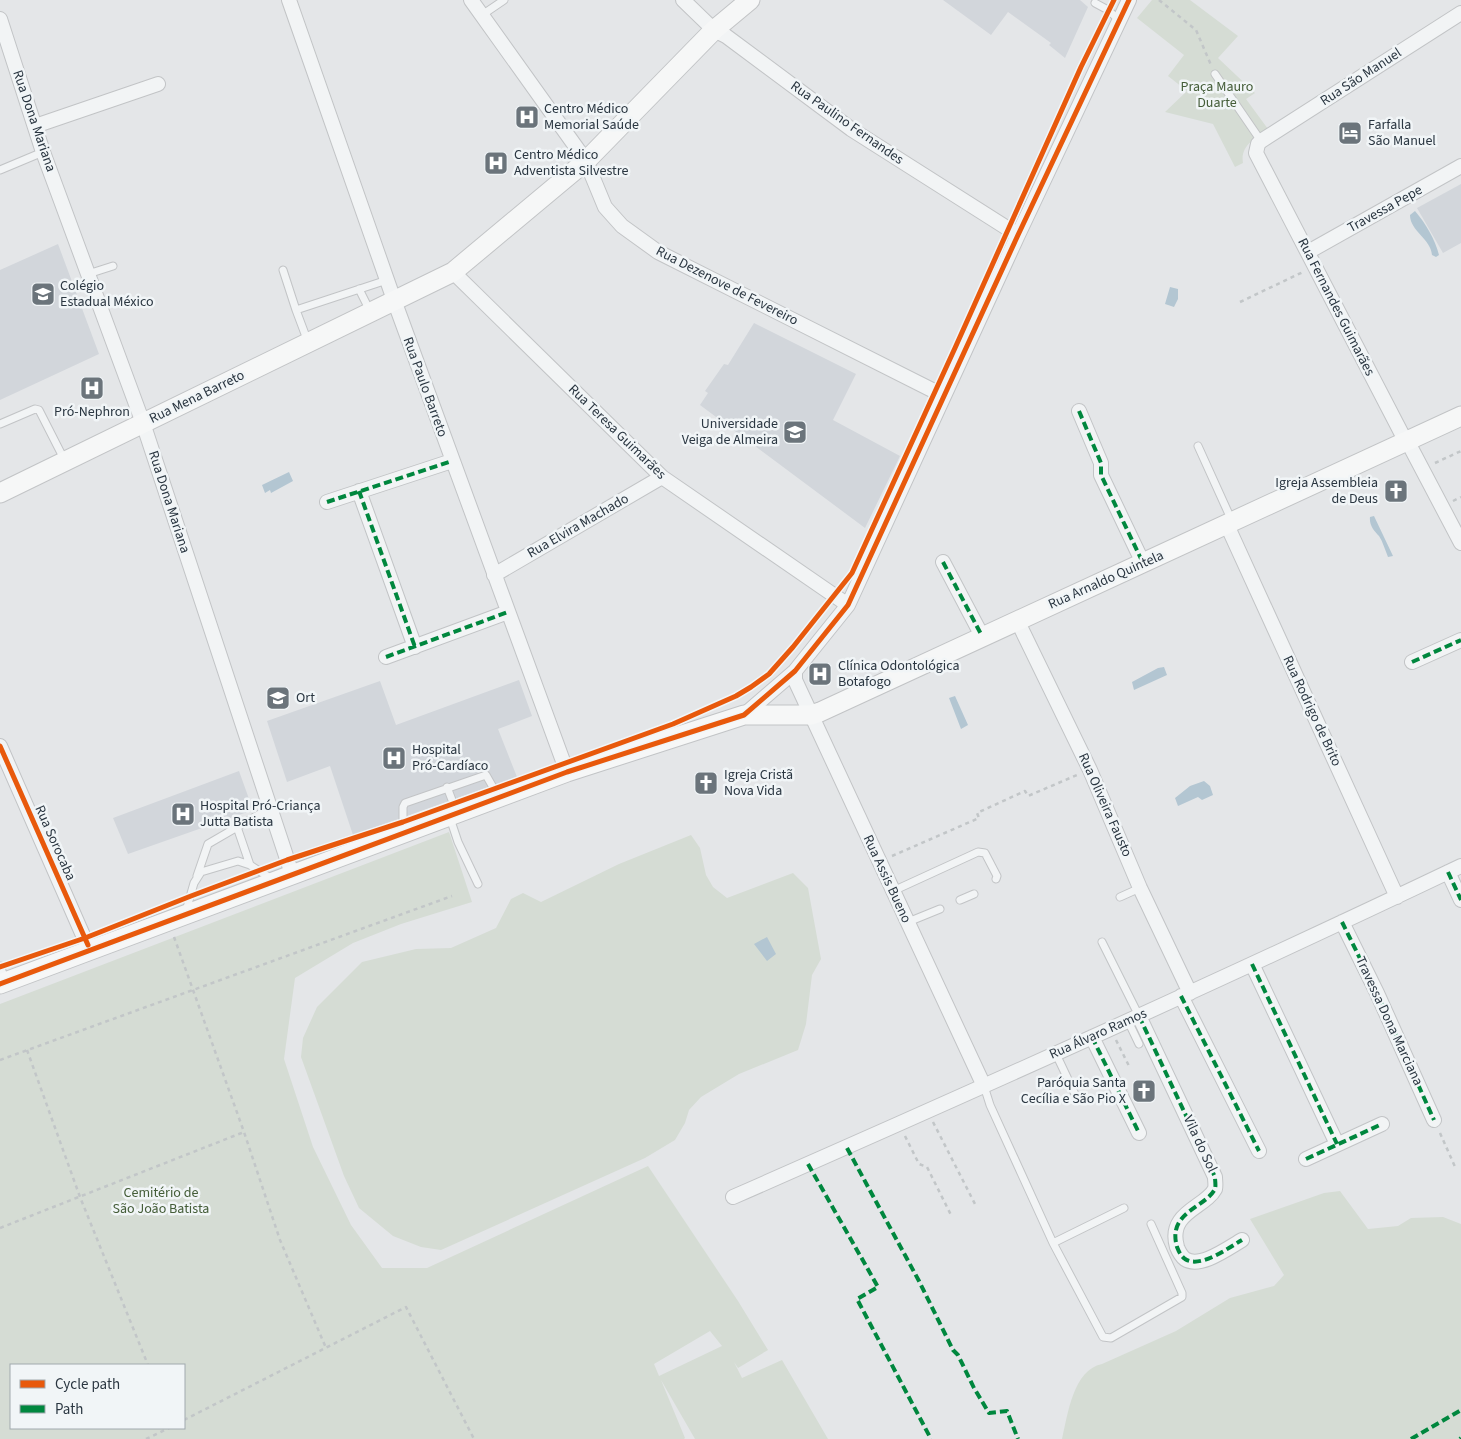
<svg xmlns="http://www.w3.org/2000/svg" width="1461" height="1439" font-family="'Source Sans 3',sans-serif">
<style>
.built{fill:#d2d6db}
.green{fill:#d5dcd4;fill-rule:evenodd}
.water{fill:#b3c6d2}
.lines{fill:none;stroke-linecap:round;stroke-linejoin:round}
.lane-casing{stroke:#c2c4c6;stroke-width:9}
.street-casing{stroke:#c2c4c6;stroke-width:16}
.secondary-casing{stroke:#c2c4c6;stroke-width:21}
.path{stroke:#c2c6c8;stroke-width:2.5;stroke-dasharray:4 4;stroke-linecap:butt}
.lane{stroke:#f2f4f5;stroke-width:7}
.street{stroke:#f2f4f5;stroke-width:14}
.secondary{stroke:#f6f7f7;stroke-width:19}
.quiet{stroke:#00873e;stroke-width:4;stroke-dasharray:8 4;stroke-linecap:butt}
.cycleway-casing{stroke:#f1f5f7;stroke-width:8}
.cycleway{stroke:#e8590c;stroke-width:5}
.labels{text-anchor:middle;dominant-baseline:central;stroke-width:5;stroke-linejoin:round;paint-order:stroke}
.street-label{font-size:14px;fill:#2a3641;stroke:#f1f5f7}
.park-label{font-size:14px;fill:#445d38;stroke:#f1f5f7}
.poi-label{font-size:14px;fill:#2a3641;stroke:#f1f5f7;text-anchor:start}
</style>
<rect width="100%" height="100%" fill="#e4e6e8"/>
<path class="built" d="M943 0H1080L1088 7 1065 58 1049 45 1051 43 1008 12 991 35Z
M1461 184V243L1443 253 1417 208Z
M58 244 99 354 0 400V270Z
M754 323 856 374 833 420 900 456 865 528 700 405 708 393 705 391 724 364 728 365Z
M519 680 532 716 498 729 517 777 353 835 330 766 287 782 267 721 380 681 396 725Z
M239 771 253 810 128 854 113 818Z"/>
<path class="green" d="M1152 0H1190L1238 36 1218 58 1255 93 1246 99 1268 129C1255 138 1240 146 1243 163L1235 167 1213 124 1165 112 1187 91 1168 76 1184 55 1137 18Z
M449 832 472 902 401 924 353 943 295 978 284 1059 313 1147 351 1225 382 1268H427L648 1166 738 1301 768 1350 738 1368 734 1362 742 1378 782 1360 828 1439H695L661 1380 685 1438 684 1439H0V1004ZM710 1331 722 1346 659 1376 654 1364ZM11 1365H184V1428H11Z
M691 835 700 848 706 875 713 887 727 898 793 873 808 888 821 959 812 975 806 1024 798 1050 739 1074 701 1097 689 1110 685 1123 675 1140 645 1158 441 1250 421 1247 393 1236 359 1208 344 1176 301 1057 303 1038 317 1007 362 962 416 949 451 948 496 928 511 899 523 893 541 902 619 864Z
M1340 1191 1368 1229 1398 1226 1411 1218 1443 1217 1461 1224V1439H1062C1068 1414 1073 1370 1102 1364L1176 1331 1230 1298 1274 1286 1284 1275 1250 1219 1324 1193Z"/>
<path class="water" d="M1415 211C1426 224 1435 239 1439 255L1436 257 1432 255C1431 239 1410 231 1410 215Z
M1170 287 1178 289V299L1174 307 1165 304Z
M289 472 293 481 271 493 270 490 265 493 262 485Z
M1374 516 1393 556 1388 557C1385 550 1383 542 1379 536 1374 531 1369 525 1370 517Z
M1164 667 1167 675 1134 690 1132 682 1158 668Z
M955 696 968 725 961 729 949 698Z
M1204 781 1210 786 1213 795 1202 800 1198 797 1178 806 1175 798 1190 786Z
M767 937 776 954 767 961 754 944Z"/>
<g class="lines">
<g class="lane-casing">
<path id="lane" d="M1095 3 1108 10 1119 20
M482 15 504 0
M1215 74 1261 141
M0 170 43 152
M283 270 296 310
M88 274 113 266
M359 289 370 311
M308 342 296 310 387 280
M0 424 35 409 39 410 65 461
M1198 446 1232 521
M447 787 457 813
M450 818 458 842 478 884
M237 827 250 865
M403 831V807L405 803 486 775 498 796
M197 876 208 844 270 808
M893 891 978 852 985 853 997 876 996 879
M1120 897 1140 888
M960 900 974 894
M186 911 194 883 201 872 238 861 250 865 272 879
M908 922 940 909
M1102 942 1139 1016
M0 966 6 981
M1128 1021 1139 1044
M1056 1054 1074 1092
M984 1086 990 1105 1053 1243 1103 1337 1111 1338 1182 1297V1293L1151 1224
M1053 1243 1124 1208"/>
</g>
<g class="street-casing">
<path id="street" d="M289 0 394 300 567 772
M471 0 586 161 605 207 622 226 658 252 944 396
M683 0 714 30 726 36 851 129 1018 235
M1461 13 1261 141 1258 144 1256 153 1406 442 1411 448 1461 543
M0 19 43 152 143 423 292 874
M35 126 158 84
M1308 252 1461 166
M453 272 662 477 848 605
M1079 411 1101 463V475L1143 563
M359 491 415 647
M327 502 452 461
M1227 525 1397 897
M943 562 982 636
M494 575 662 477
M1017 620 1090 770 1140 888 1190 993
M386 657 508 612
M1412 662 1461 640
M795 671V680L984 1086
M744 715 795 671 848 605 1018 235 1129 0
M0 746 89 949
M1448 872 1461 900
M1342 922 1377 993 1434 1120
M1252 964 1337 1144
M1181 996 1259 1151
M1139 1016 1215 1177C1215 1181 1216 1185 1215 1189 1205 1208 1167 1212 1177 1247 1179 1252 1181 1256 1185 1259 1200 1269 1228 1248 1242 1240
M1092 1037 1139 1133
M1306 1159 1382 1124
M733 1197C977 1090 1220 981 1461 866"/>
</g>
<g class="secondary-casing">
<path id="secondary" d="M0 493 453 272 586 161 714 30 750 0
M0 984 567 772 744 715H811L820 712C1033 612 1248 516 1461 416"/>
</g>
<path class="path" d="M1159 0 1196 30 1211 65
M1240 302 1303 272
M1435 463 1461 451
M1453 501 1461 497
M892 856 979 818 977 813 1025 791 1028 796 1077 775
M174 937 244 1132 280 1240 326 1348
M1116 1040 1129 1066
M27 1050 80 1197 148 1365
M0 1060 452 896
M933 1122 976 1206
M1440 1133 1456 1169
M905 1136 919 1164 927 1167 951 1215
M0 1228 244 1132
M184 1420 406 1307 474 1439
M146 1439 169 1428"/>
<use href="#lane" class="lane"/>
<use href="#street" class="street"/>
<use href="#secondary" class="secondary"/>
<path class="quiet" d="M1079 411 1101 463V475L1143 563
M359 491 415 647
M327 502 452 461
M943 562 982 636
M386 657 508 612
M1412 662 1461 640
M1448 872 1461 900
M1342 922 1377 993 1434 1120
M1252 964 1337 1144
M1181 996 1259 1151
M1139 1016 1215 1177C1215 1181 1216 1185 1215 1189 1205 1208 1167 1212 1177 1247 1179 1252 1181 1256 1185 1259 1200 1269 1228 1248 1242 1240
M1092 1037 1139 1133
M847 1148 919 1281 953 1350 958 1355 974 1388 989 1413 1007 1411 1018 1439
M1306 1159 1382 1124
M808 1164 878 1287 857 1299 931 1439
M1411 1439 1461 1410
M1460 1439 1461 1438"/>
<g class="cycleway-casing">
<path id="cycleway" d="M0 746 88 945
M0 967 85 938 191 896 287 860 403 822 673 724 736 696 751 687 769 674 793 647 852 573 955 348 1081 67 1114 0
M0 984 567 772 744 715 795 671 848 605 1018 235 1129 0"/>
</g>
<use href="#cycleway" class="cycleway"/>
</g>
<defs>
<g id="hospital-square" transform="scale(1.25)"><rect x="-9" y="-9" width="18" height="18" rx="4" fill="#6b747b" stroke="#f1f5f7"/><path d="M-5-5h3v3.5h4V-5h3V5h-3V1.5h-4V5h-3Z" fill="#fff"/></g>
<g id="hotel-square" transform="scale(1.25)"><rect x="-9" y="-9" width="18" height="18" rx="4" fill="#6b747b" stroke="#f1f5f7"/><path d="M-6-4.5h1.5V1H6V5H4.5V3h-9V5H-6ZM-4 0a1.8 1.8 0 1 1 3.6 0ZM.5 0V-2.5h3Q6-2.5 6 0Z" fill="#fff"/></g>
<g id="school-square" transform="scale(1.25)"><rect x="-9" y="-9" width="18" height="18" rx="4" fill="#6b747b" stroke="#f1f5f7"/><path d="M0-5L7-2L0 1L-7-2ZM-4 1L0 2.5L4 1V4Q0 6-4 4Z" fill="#fff"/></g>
<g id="university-square" transform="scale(1.25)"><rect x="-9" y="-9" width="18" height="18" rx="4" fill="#6b747b" stroke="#f1f5f7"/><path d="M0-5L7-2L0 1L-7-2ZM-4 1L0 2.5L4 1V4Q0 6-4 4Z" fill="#fff"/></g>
<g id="church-square" transform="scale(1.25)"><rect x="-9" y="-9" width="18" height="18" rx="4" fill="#6b747b" stroke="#f1f5f7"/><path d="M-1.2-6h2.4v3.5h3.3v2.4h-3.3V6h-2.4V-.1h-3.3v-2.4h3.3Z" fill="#fff"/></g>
</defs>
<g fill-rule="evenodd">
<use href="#hospital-square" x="527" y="117"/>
<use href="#hotel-square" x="1350" y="133"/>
<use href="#hospital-square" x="496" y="163"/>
<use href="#school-square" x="43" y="294"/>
<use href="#hospital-square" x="92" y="388"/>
<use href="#university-square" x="795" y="432"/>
<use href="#church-square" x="1396" y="491"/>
<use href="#hospital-square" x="820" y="674"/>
<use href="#school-square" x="278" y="698"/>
<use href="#hospital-square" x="394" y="758"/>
<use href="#church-square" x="706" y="783"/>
<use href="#hospital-square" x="183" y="814"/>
<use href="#church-square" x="1144" y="1091"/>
</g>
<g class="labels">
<g class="street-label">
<text transform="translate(1361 77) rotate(-33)">Rua São Manuel</text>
<text transform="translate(34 121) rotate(71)">Rua Dona Mariana</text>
<text transform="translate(847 123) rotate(35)">Rua Paulino Fernandes</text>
<text transform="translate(1385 209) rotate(-29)">Travessa Pepe</text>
<text transform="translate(727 286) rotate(27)">Rua Dezenove de Fevereiro</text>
<text transform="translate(1336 307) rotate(63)">Rua Fernandes Guimarães</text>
<text transform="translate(425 387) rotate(70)">Rua Paulo Barreto</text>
<text transform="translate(197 397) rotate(-26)">Rua Mena Barreto</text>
<text transform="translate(617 432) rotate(44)">Rua Teresa Guimarães</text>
<text transform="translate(169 502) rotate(72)">Rua Dona Mariana</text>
<text transform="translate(578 526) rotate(-30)">Rua Elvira Machado</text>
<text transform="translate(1106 580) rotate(-24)">Rua Arnaldo Quintela</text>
<text transform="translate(1312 711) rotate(65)">Rua Rodrigo de Brito</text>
<text transform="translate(1105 805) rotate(66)">Rua Oliveira Fausto</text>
<text transform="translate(55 843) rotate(66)">Rua Sorocaba</text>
<text transform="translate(887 879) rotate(65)">Rua Assis Bueno</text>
<text transform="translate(1389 1021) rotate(65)">Travessa Dona Marciana</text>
<text transform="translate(1098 1034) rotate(-24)">Rua Álvaro Ramos</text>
<text transform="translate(1200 1144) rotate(65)">Vila do Sol</text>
</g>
<g class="park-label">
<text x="1217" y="87">Praça Mauro<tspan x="1217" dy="16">Duarte</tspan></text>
<text x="161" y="1193">Cemitério de<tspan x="161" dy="16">São João Batista</tspan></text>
</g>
<g class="poi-label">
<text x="544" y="109">Centro Médico<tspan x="544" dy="16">Memorial Saúde</tspan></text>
<text x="1368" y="125">Farfalla<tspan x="1368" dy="16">São Manuel</tspan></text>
<text x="514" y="155">Centro Médico<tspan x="514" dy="16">Adventista Silvestre</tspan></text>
<text x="60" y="286">Colégio<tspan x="60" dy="16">Estadual México</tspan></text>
<text x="92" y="412" text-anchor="middle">Pró-Nephron</text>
<text x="778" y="424" text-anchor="end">Universidade<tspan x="778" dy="16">Veiga de Almeira</tspan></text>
<text x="1378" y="483" text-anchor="end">Igreja Assembleia<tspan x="1378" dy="16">de Deus</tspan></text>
<text x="838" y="666">Clínica Odontológica<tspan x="838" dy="16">Botafogo</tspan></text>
<text x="296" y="698">Ort</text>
<text x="412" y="750">Hospital<tspan x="412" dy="16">Pró-Cardíaco</tspan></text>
<text x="724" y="775">Igreja Cristã<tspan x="724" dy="16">Nova Vida</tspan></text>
<text x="200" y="806">Hospital Pró-Criança<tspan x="200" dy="16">Jutta Batista</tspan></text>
<text x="1126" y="1083" text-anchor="end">Paróquia Santa<tspan x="1126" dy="16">Cecília e São Pio X</tspan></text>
</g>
</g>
<rect x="10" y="1364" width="175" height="65" fill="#f1f5f7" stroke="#a1a9ae"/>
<rect x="20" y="1380" width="25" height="8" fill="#e8590c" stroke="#a1a9ae"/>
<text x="55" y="1389" font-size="15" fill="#2a3641">Cycle path</text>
<rect x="20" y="1405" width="25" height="8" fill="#00873e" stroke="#a1a9ae"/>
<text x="55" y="1414" font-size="15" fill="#2a3641">Path</text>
</svg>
